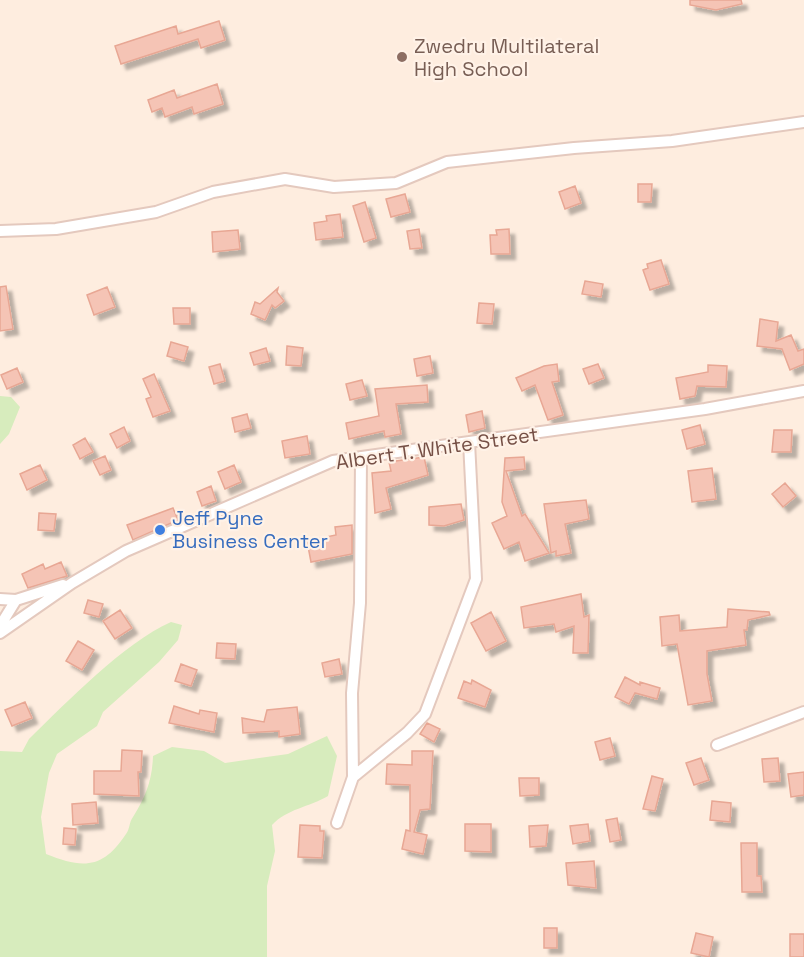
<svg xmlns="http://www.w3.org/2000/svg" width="804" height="957" font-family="'Space Grotesk',sans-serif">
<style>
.green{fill:#d7ecbd}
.building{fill:#f5c4b5;stroke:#e8a794;stroke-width:1.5;filter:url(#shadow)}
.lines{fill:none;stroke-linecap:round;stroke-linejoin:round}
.street-casing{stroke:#e4c9be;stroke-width:14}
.street{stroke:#fff;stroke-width:10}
.education-dot{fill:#8d6e63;stroke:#fff2e7;stroke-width:2}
.shop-dot{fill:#3f7fe0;stroke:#fff2e7;stroke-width:2}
.labels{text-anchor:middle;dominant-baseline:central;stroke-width:4.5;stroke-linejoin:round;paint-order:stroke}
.education-label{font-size:20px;fill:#785e54;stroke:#fff2e7;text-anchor:start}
.street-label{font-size:20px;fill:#754f45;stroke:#fff2e7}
.shop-label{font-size:20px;fill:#366cbe;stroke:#fff2e7;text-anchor:start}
</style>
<defs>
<filter id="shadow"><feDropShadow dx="5.5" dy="5.5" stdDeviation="1.5" flood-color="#0004"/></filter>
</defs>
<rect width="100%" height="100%" fill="#feeddf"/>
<path class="green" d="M0 396 11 397 20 407 9 434 0 444Z
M171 622 182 625 178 640 159 662 103 712 97 726 57 754 49 773 41 817 46 854C83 869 103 869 126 834 130 829 129 822 133 817 146 796 152 781 153 756L172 747 204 751 225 763 288 754 327 736 337 756 328 796C309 807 287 809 272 825L275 851 267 886V957H0V751L22 752 29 739C66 703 125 642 171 622Z"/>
<path class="building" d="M690 0H741L742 4 716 10 690 5Z
M219 21 225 40 201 48 198 39 121 64 115 46 176 26 178 34Z
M217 84 223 104 194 114 192 107 165 117 162 108 152 112 148 100 174 90 177 98Z
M638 184H652L651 202H638Z
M575 186 581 203 565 209 559 192Z
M405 194 410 212 391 217 386 199Z
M365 202 376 238 364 242 353 206Z
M340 214 343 237 316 240 314 223 327 221 326 216Z
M419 229 422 248 410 249 407 231Z
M509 229 510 254H491L490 235H497L496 230Z
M238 230 240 249 213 252 212 232Z
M661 260 669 284 650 290 643 270 648 268 647 264Z
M585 281 603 284 601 297 582 294Z
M6 286 13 329 0 331V287Z
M107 287 115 307 94 315 87 295Z
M278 288 277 292 284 301 275 308 272 305 265 320 251 314 255 302 260 304Z
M479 303 494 304 492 324 477 323Z
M173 308H190V324H174Z
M760 319 778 322 776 341 791 335 798 351 804 349V364L790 370 782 349 757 346Z
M171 342 188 347 184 361 167 356Z
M287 346 303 348 301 366 286 365Z
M266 348 270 361 254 365 250 353Z
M430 356 433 373 417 376 414 359Z
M220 364 225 381 214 384 209 367Z
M557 364 559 381 552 382 563 415 548 420 535 385 522 391 516 378 544 366Z
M598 364 604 378 589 384 583 369Z
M708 365 727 366 726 387 697 386 695 396 680 399 676 378 708 372Z
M17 368 23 382 7 389 1 375Z
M154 374 170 411 153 417 146 399 151 397 143 379Z
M362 380 367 396 350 400 346 384Z
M427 385 428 402 396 404 401 434 385 437 384 431 349 439 346 423 379 416 375 389Z
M482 411 485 428 469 432 466 415Z
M247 414 251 428 235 432 232 418Z
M700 425 705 444 687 449 682 430Z
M124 427 130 441 117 448 110 434Z
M774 430H792L791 452H772Z
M307 436 310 454 285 458 282 441Z
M85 438 93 452 80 459 73 445Z
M105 456 111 470 100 475 93 461Z
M424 457 428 475 386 488 391 509 375 513 372 473 391 471 389 462Z
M524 457 525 469 506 471 522 516 525 514 549 553 525 561 519 542 504 549 492 523 507 516 502 502 505 458Z
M40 465 47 480 27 490 20 474Z
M234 465 241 482 225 489 218 472Z
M712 468 716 499 692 502 688 471Z
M785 483 796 496 783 507 772 494Z
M211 486 216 501 202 506 197 492Z
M586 500 589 519 565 524 571 553 556 556V551L551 553 544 504Z
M461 504 464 520 444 526 429 525V507Z
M173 508 178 520 133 540 127 525Z
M39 513 56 514 54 531 38 530Z
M352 525V554L311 562 307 541 336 535 335 527Z
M61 562 67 576 28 588 22 574 43 564 45 569Z
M581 594 584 617 589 615 588 653H573L574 626 556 632 554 624 524 628 521 607Z
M88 600 103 604 99 617 84 613Z
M728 609 769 612 770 615 748 620 747 630H744L746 645 707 651V674L712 701 688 705 677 644 662 646 660 617 679 615 680 631 727 627Z
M120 610 132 628 115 639 103 621Z
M491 612 506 641 486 651 471 623Z
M78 641 94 650 82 670 66 661Z
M217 643 236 644 235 659 216 658Z
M339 659 342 674 325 677 322 663Z
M181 664 197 670 191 686 175 681Z
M625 677 640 685V682L660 688 657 699 635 693 629 704 615 697Z
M472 680 491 690 485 707 458 698 464 681 471 684Z
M25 702 32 718 12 726 5 710Z
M174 706 199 714 200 710 217 713 214 732 169 723Z
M297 707 300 734 279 737V731L243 733 242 718 264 722 267 710Z
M427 723 440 729 434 742 420 734Z
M610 738 615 756 600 760 595 742Z
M122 750 142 751 141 772H138L139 796 94 794V771H121Z
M412 751H433L430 809 420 810 414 832 427 835 423 854 402 849 406 830 410 831V785L386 784 387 764 412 765Z
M701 758 709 780 694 785 686 763Z
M778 758 780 781 764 782 762 759Z
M804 772V795L791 797 788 774Z
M652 776 663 779 655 811 643 809Z
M519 778H539V795L520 796Z
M712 801 731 803 730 822 710 820Z
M96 802 98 823 73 825 72 804Z
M617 818 621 840 610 842 606 820Z
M465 824H491V852L465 851Z
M588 824 590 841 573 844 570 826Z
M300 825 320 826V831H324L322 858 298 857Z
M548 825 546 846 530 847 529 826Z
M64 828 76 829 75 845 63 844Z
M741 843H757V876H761L762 892H742Z
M594 861 596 888 568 885 566 863Z
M544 928H557V948H544Z
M696 933 713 937 709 957 691 953Z
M790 934H804V957H790Z"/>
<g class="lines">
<g class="street-casing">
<path id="street" d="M0 231 56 229 156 212 213 192 285 179 334 187 396 183 447 162 574 148 672 141 804 122
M0 599 16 600 63 585
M0 626 16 600
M0 633 72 583 126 551 333 461 705 409 804 391
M717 745 804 712
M353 777 407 733 425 714 476 579 469 442
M337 823 353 777 352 693 360 603 361 457"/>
</g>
<use href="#street" class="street"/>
</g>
<circle class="education-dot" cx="402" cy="57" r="6"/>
<circle class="shop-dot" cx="160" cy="530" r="6"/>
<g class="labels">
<g class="education-label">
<text x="414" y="46">Zwedru Multilateral<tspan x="414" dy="23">High School</tspan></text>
</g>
<g class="street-label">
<text transform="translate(437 448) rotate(-8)">Albert T. White Street</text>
</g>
<g class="shop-label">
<text x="172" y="518">Jeff Pyne<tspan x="172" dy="23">Business Center</tspan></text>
</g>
</g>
</svg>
